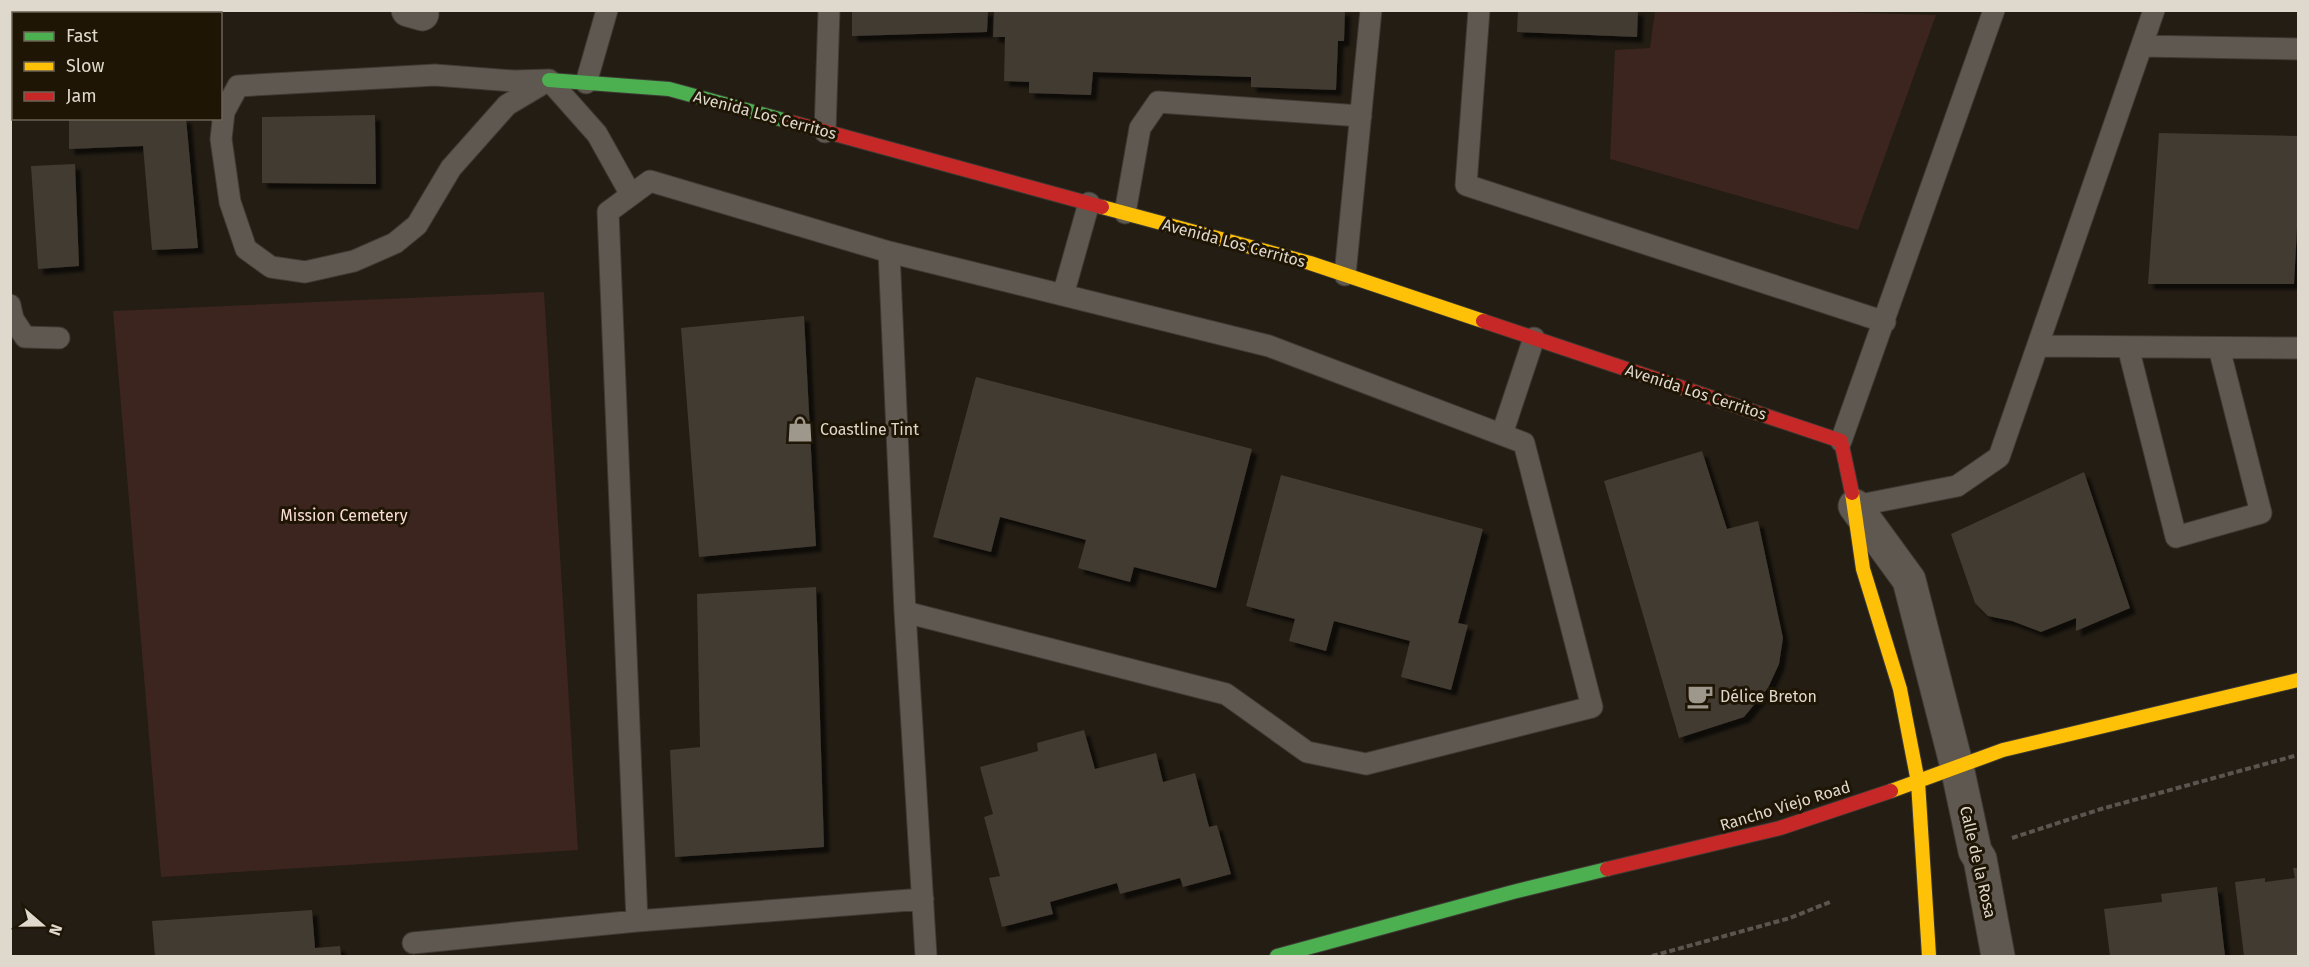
<svg xmlns="http://www.w3.org/2000/svg" width="2309" height="967" font-family="'Fira Sans',sans-serif">
<style>
.green{fill:#3c251e}
.building{fill:#433a31;filter:url(#shadow)}
.lines{fill:none;stroke-linecap:round;stroke-linejoin:round}
.lane-casing{stroke:#3e3a33;stroke-width:23}
.street-casing{stroke:#3e3a33;stroke-width:35}
.fast-casing{stroke:#3e3a33;stroke-width:16}
.slow-casing{stroke:#3e3a33;stroke-width:16}
.jam-casing{stroke:#3e3a33;stroke-width:16}
.path{stroke:#5a554f;stroke-width:4;stroke-dasharray:6 3;stroke-linecap:butt}
.lane{stroke:#5e5851;stroke-width:21}
.street{stroke:#5e5851;stroke-width:33}
.fast{stroke:#4caf50;stroke-width:14}
.slow{stroke:#ffc107;stroke-width:14}
.jam{stroke:#c62828;stroke-width:14}
.labels{text-anchor:middle;dominant-baseline:central;stroke-width:6;stroke-linejoin:round;paint-order:stroke}
.street-label{font-size:16px;fill:#dfd8cd;stroke:#1f1505}
.poi-label{font-size:16px;fill:#dfd8cd;stroke:#1f1505;text-anchor:start}
.park-label{font-size:16px;fill:#faddd6;stroke:#1f1505}
</style>
<defs>
<filter id="shadow"><feDropShadow dx="5.5" dy="5.5" stdDeviation="1.5" flood-color="#0009"/></filter>
</defs>
<rect width="100%" height="100%" fill="#231d14"/>
<path class="green" d="M1655 11H1792L1936 15 1858 230 1610 159 1615 50 1650 48Z
M544 292 578 850 161 877 113 311Z"/>
<path class="building" d="M852 10H988L987 32 852 36Z
M994 10H1345L1344 41H1338L1336 90 1251 87V77L1093 72 1091 95 1029 93V82L1004 81 1005 37H993Z
M1518 10H1638L1637 37 1517 32Z
M375 115 376 184 262 183V117Z
M69 118H186L198 248 152 250 143 146 69 149Z
M2159 133 2298 136V209L2294 284H2148Z
M75 164 79 266 38 269 31 166Z
M804 316 816 546 699 557 681 328Z
M976 377 1252 449 1216 588 1134 567 1130 582 1078 568 1086 540 1000 517 991 552 933 537Z
M1702 451 1727 529 1758 521 1783 638 1779 664 1768 688 1744 717 1679 738 1604 481Z
M2084 472 2130 608 2076 631V618L2041 632 2012 621 1988 616 1975 603 1951 534Z
M1281 475 1483 529 1458 623 1468 625 1451 690 1401 677 1410 641 1334 621 1326 651 1289 641 1295 619 1246 606Z
M816 587 824 847 675 857 670 750 700 747 697 594Z
M1084 730 1095 769 1156 753 1163 782 1195 773 1209 827 1217 825 1231 874 1183 887 1180 878 1120 894 1117 883 1050 902 1053 914 1002 927 989 878 1000 876 984 817 993 814 980 767 1038 751 1037 743Z
M2293 868H2298V956H2244L2235 882 2265 878V882L2295 878Z
M2217 887 2225 956H2110L2104 909 2162 902 2161 894Z
M312 910 315 948 340 946 341 956H155L152 921Z"/>
<g class="lines">
<g class="lane-casing">
<path id="lane" d="M1479 10 1466 185 1885 322
M61 14 64 10
M2142 46 2298 49
M10 69 14 65
M435 75 514 81 549 80 507 105 451 168 417 225 395 243 354 261 305 272 271 267 246 249 230 202 221 139 224 112 238 86Z
M549 80 597 134 631 195
M586 83 607 10
M825 132 829 10
M1125 213 1140 128 1158 102 1361 116
M889 252 1269 346 1524 443 1592 707 1366 764 1307 752 1226 694 905 612
M1345 275 1371 10
M1063 295 1089 203
M10 305 13 319 25 337 59 338
M2038 346 2298 348
M2128 347 2176 537 2261 513 2219 348
M1502 434 1534 338
M1841 441 1994 10
M1855 506 1957 486 1999 457 2154 10
M637 921 608 212 650 181 889 252 905 612 926 956
M413 943 637 921 923 899"/>
</g>
<g class="street-casing">
<path id="street" d="M408 10 422 14
M1855 506 1909 580 1957 767 1975 851 1980 859 1998 956"/>
</g>
<g class="fast-casing">
<path id="fast" d="M549 80 669 89 787 121
M1277 956 1513 892 1607 869"/>
</g>
<g class="slow-casing">
<path id="slow" d="M1102 207 1310 263 1483 321
M1852 493 1863 569 1900 689 1918 782 1929 956
M1891 791 2003 750 2298 680"/>
</g>
<g class="jam-casing">
<path id="jam" d="M787 121 1102 207
M1483 321 1841 441 1852 493
M1607 869 1780 828 1891 791"/>
</g>
<path class="path" d="M2012 838 2101 809 2298 755
M1652 956 1790 918 1830 902"/>
<use href="#lane" class="lane"/>
<use href="#street" class="street"/>
<use href="#fast" class="fast"/>
<use href="#slow" class="slow"/>
<use href="#jam" class="jam"/>
</g>
<defs>
<g id="shop-bare" transform="scale(2.07)"><path d="M-5-2.5h2.3a2.7 3.5 0 0 1 5.4 0H5L5.5 6h-11ZM-1.5-2.5h3a1.5 2.3 0 0 0-3 0Z" fill="#9d978c" stroke="#1f1505" stroke-width="2.5" paint-order="stroke"/></g>
<g id="cafe-bare" transform="scale(2.07)"><path d="M-5.5-4.5H6V0H3Q3 3.5 0 3.5H-2.5Q-5.5 3.5-5.5 0ZM3-3.2v2h1.7v-2ZM-6 4.5H4V6H-6Z" fill="#9d978c" stroke="#1f1505" stroke-width="2.5" paint-order="stroke"/></g>
</defs>
<g fill-rule="evenodd">
<use href="#shop-bare" x="800" y="429"/>
<use href="#cafe-bare" x="1700" y="696"/>
</g>
<g class="labels">
<g class="street-label">
<text transform="translate(765 115) rotate(15)">Avenida Los Cerritos</text>
<text transform="translate(1234 243) rotate(15)">Avenida Los Cerritos</text>
<text transform="translate(1696 392) rotate(18)">Avenida Los Cerritos</text>
<text transform="translate(1785 806) rotate(-17)">Rancho Viejo Road</text>
<text transform="translate(1978 862) rotate(77)">Calle de la Rosa</text>
</g>
<g class="poi-label">
<text x="820" y="429">Coastline Tint</text>
<text x="1720" y="696">Délice Breton</text>
</g>
<g class="park-label">
<text x="344" y="515">Mission Cemetery</text>
</g>
</g>
<rect width="2309" height="967" fill="none" stroke="#dfd8cd" stroke-width="24"/>
<rect x="12" y="12" width="210" height="108" fill="#1f1505" stroke="#6c6355" stroke-width="1.5"/>
<rect x="24" y="32" width="30" height="9" fill="#4caf50" stroke="#6c6355" stroke-width="1.5"/>
<text x="66" y="42" font-size="18" fill="#dfd8cd">Fast</text>
<rect x="24" y="62" width="30" height="9" fill="#ffc107" stroke="#6c6355" stroke-width="1.5"/>
<text x="66" y="72" font-size="18" fill="#dfd8cd">Slow</text>
<rect x="24" y="92" width="30" height="9" fill="#c62828" stroke="#6c6355" stroke-width="1.5"/>
<text x="66" y="102" font-size="18" fill="#dfd8cd">Jam</text>
<g transform="translate(42 925) rotate(110)" stroke="#1f1505" stroke-width="4.5" paint-order="stroke">
<path d="M0-4.5L10 22L0 15L-10 22Z" fill="#dfd8cd"/>
<text y="-9" font-size="16" font-weight="bold" text-anchor="middle" fill="#dfd8cd">N</text>
</g>
</svg>
